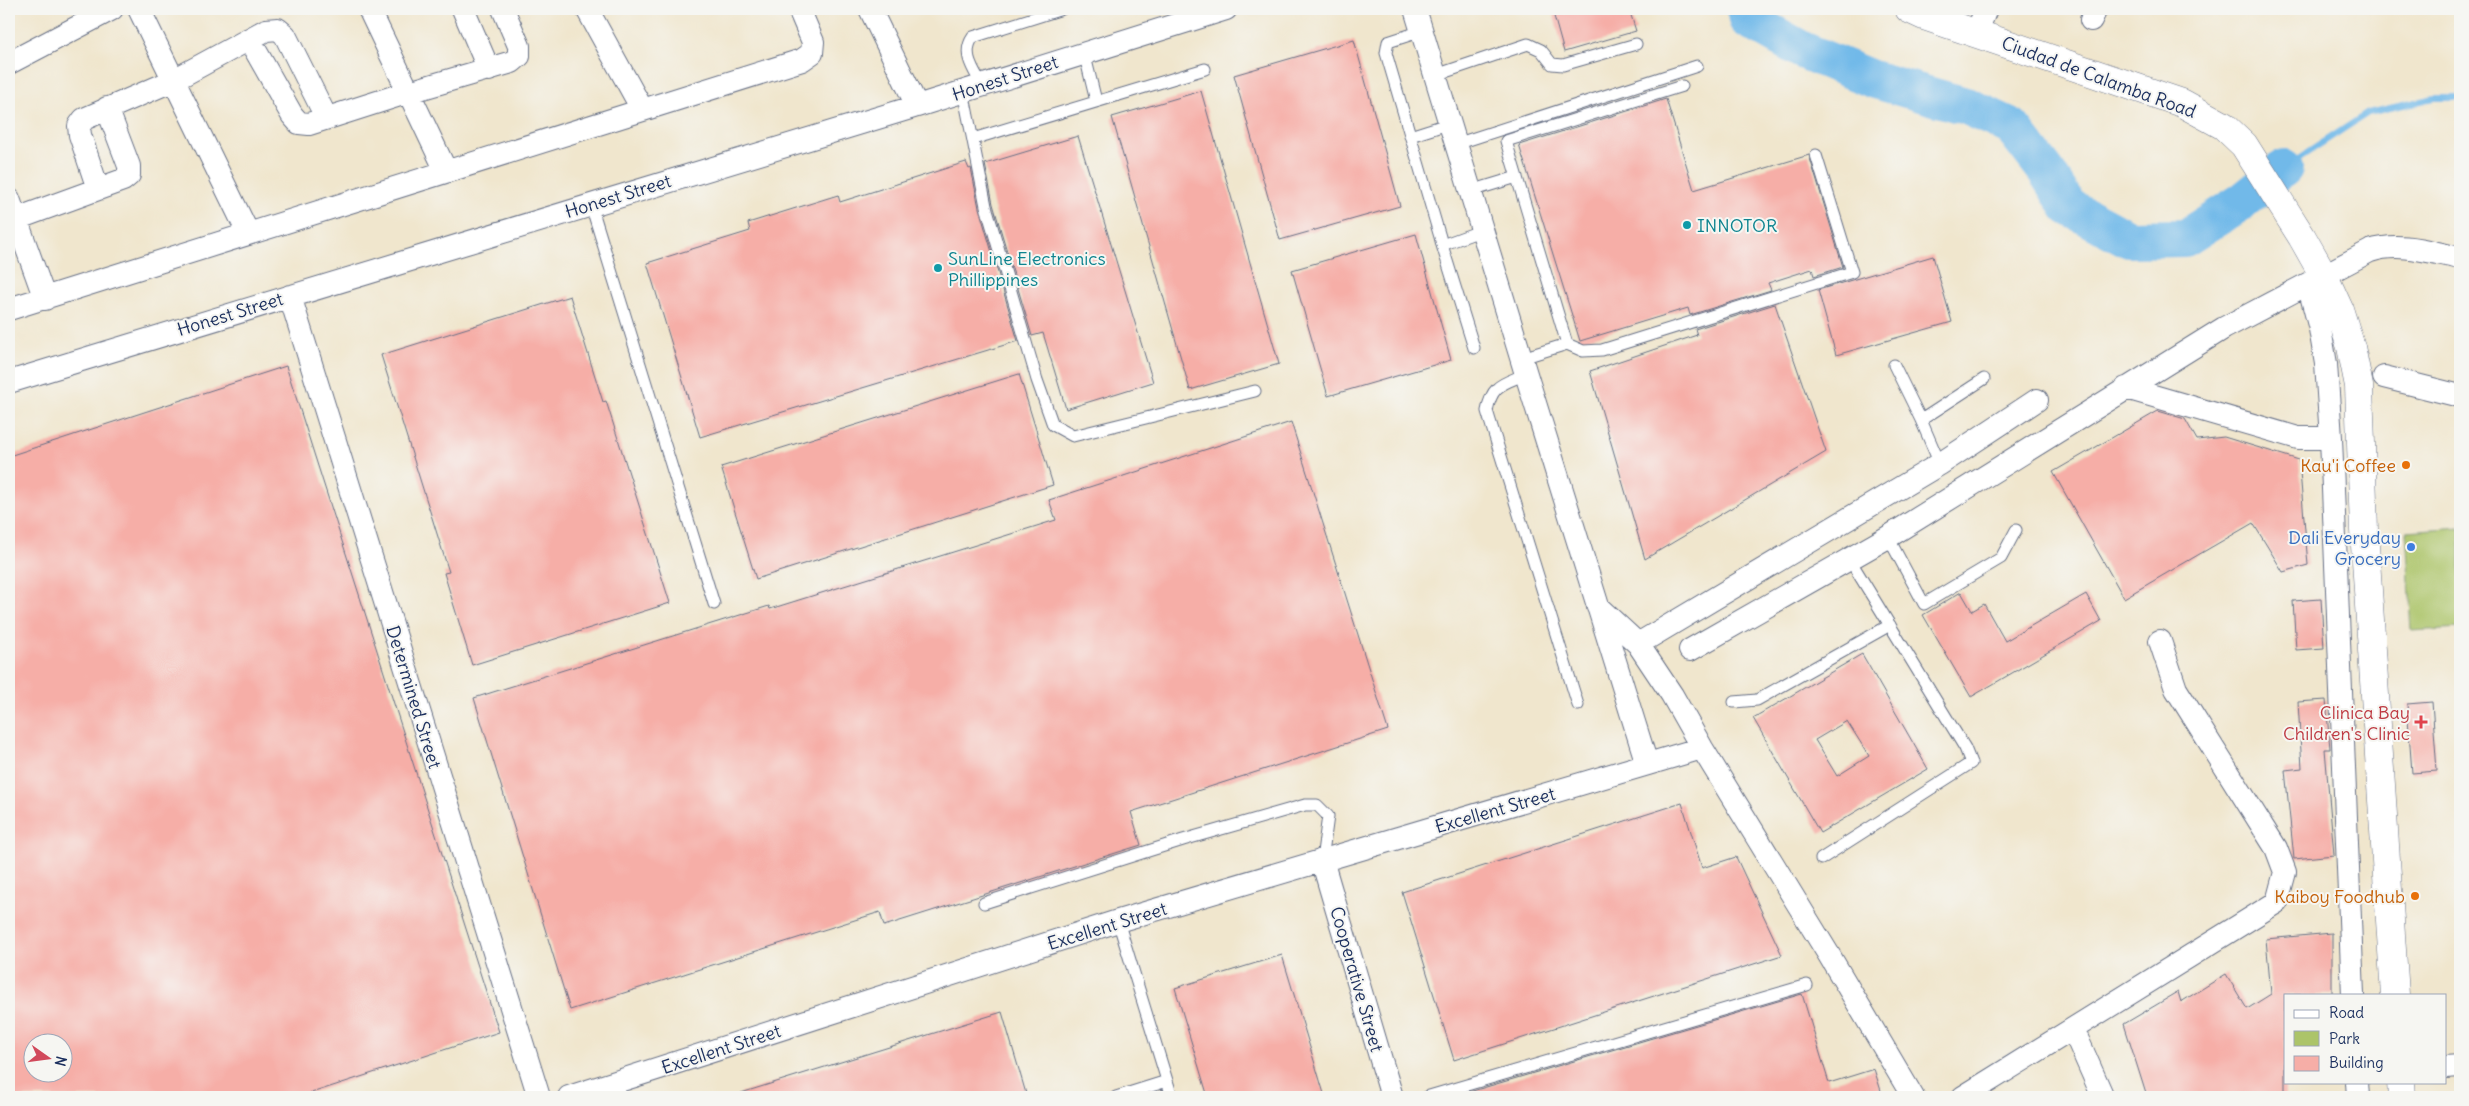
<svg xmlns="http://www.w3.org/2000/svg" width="2469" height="1106" font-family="Delius,sans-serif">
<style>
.green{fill:#acc469;stroke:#647a64}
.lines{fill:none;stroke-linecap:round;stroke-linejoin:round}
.stream{stroke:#71b9e9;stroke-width:6}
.river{stroke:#71b9e9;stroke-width:38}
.building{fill:#f6aea7;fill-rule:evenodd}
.lane-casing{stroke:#666f85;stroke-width:13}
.street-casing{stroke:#666f85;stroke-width:24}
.secondary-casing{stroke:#666f85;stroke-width:29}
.lane{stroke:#fff;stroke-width:11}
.street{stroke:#fff;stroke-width:22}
.secondary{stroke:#fff;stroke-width:28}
.culture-dot{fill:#0f9aa8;stroke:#f6f6f2;stroke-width:2}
.food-dot{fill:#e8710a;stroke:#f6f6f2;stroke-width:2}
.shop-dot{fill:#3f7fe0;stroke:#f6f6f2;stroke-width:2}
.health-dot{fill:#e0444e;stroke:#f6f6f2;stroke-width:2}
.labels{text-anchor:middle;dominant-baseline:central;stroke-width:4;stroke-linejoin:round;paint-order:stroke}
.street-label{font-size:18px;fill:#1b2f5e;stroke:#f6f6f2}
.culture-label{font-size:18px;fill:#0d838f;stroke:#f6f6f2;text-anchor:start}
.food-label{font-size:18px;fill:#c56008;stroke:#f6f6f2;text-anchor:end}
.shop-label{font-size:18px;fill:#366cbe;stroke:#f6f6f2;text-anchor:end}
.health-label{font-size:18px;fill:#be3a42;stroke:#f6f6f2;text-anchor:end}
</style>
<rect width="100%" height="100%" fill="#f6f6f2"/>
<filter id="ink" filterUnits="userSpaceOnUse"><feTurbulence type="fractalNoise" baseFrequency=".02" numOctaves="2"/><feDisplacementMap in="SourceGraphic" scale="10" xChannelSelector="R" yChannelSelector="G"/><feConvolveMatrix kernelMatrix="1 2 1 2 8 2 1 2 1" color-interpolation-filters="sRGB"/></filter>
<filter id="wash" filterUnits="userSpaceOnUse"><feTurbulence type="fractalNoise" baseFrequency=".0096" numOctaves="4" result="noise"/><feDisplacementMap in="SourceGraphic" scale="20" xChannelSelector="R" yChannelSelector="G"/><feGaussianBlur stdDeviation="1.12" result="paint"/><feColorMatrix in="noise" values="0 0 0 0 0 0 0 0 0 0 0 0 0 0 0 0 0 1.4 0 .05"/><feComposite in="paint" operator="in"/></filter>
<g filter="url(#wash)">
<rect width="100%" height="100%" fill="#f0e6cd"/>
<path class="green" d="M2460 527V628L2412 631 2406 531Z"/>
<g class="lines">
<path class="stream" d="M2284 168 2368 113 2434 98H2460"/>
<path class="river" d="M1745 9 1747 19 1802 50 1872 79 1969 107 2012 127 2046 171 2069 207 2129 239 2185 238 2243 201 2284 168"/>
</g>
<g id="blocks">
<path class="building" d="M1552 9H1629L1636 31 1564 52Z
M1354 40 1400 206 1280 240 1234 75Z
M1201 91 1279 364 1190 390 1112 117Z
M1666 99 1694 190 1809 155 1843 267 1814 276 1812 269 1768 283 1771 290 1690 315 1688 308 1580 341 1519 145Z
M1078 136 1153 382 1066 409 1043 333 1032 336 993 204 985 164Z
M966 162 969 169 971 168 979 208 1018 341 700 437 647 263 750 231 748 223 838 195 840 202Z
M1416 234 1451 360 1328 396 1292 270Z
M1933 256 1952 322 1836 355 1818 290Z
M570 296 603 402 606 401 670 603 472 665 444 573 449 572 381 355Z
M1775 304 1826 452 1645 559 1590 371 1697 335 1695 329Z
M286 366 499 1032 299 1097H9V456ZM32 1044H62V1074H32Z
M1019 374 1053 485 756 579 721 467Z
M2158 411 2185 419 2197 440 2224 437 2299 460 2308 565 2283 572 2253 523 2124 598 2053 472Z
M1291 422 1388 730 1131 812 1141 845 884 926 880 912 570 1010 474 698 769 606 770 609 1056 520 1049 500Z
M1961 592 1972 611 1984 604 2005 641 2086 594 2101 621 1971 697 1923 615Z
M2321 599 2324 648 2296 650 2293 601Z
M1862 654 1928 769 1820 833 1753 718ZM1847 721 1869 756 1837 776 1815 740Z
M2326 700 2330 749H2325L2334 855 2294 859 2285 770 2302 768 2298 702Z
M2432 702 2437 771 2412 773 2407 704Z
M1682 803 1702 868 1736 857 1782 955 1454 1060 1402 892Z
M2332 933V995H2285V1097H2147L2124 1024 2178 992 2181 1002 2226 974 2247 1009 2271 994 2266 939Z
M1282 955 1325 1097H1208L1175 988Z
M1802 994 1829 1083 1874 1069 1883 1097H1459V1095Z
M1002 1012 1027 1097H742L741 1093Z"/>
</g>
</g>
<g filter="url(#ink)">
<use href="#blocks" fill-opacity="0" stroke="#666f85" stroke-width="1"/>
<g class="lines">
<g class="lane-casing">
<path id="lane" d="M1422 31 1388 42 1386 53 1440 237 1442 245 1483 230
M1084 52 1096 101
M1436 75 1528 44 1541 50 1552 64 1563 65 1636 44
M982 85C974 70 961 54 973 37L1062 9
M963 91 986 206 1037 380 1053 425 1073 436 1255 391
M1410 136 1451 123
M973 139 1205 69
M1456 144 1697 66
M1471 191 1517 177
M591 205 714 604
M1442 245 1474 348
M1567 344 1506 141 1682 86
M1522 358 1567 344 1583 351 1602 350 1852 272 1816 155
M1894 365 1921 420 1940 464
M1526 374C1503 384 1492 384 1487 411L1578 705
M1921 420 1984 379
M1888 537 1924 604 2001 558 2016 530
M1734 702 1757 700 1890 625
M1821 859 1971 763 1965 748 1850 560
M984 903 1183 840 1305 805H1317L1328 816 1322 860
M1118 921 1172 1097
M1116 1097 1167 1081
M1426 1097 1807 985"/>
</g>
<g class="street-casing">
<path id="street" d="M139 9 248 233
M369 9 446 171
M463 9 489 70
M587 9 642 109
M870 9 917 106
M1415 9 1526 374 1647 764
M2091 20 2096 9
M1976 34 1986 9
M249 39 292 115 299 123 309 124 409 92 512 62 519 56V46L503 9
M9 63 112 9
M98 189 80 135 79 126 84 119 174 80 266 30 278 29 285 35 326 117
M9 199 45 299
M16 219 123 180 129 175V166L107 108
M2308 284 2320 329 2326 364 2331 438
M290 296 539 1097
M9 309 802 60 812 53 813 42 799 9
M2384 377 2460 396
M9 382 917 106 1226 9
M2126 388 2298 438H2331L2353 995
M1598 607 1638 644 1672 695 1702 748 1829 955 1913 1097
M1638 644 1940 464 2037 400
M1690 650 1888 537 2224 328 2370 251C2400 241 2430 252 2460 258
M1322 860 1392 1097
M2073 1029 2103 1097
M2445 1067 2460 1066
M2357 1082 2358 1097
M569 1097 1118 921 1702 748
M1963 1097 2277 902 2285 872 2276 848 2176 689 2160 641"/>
</g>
<g class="secondary-casing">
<path id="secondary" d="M1909 9 1924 16 2182 103 2224 126 2244 145 2302 237 2324 276 2339 309 2351 347 2359 386 2364 530 2395 995
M2401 1082 2402 1097"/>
</g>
<use href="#lane" class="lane"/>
<use href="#street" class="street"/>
<use href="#secondary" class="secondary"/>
</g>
</g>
<g class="culture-dot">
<circle cx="1687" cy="225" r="5"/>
<circle cx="938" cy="268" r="5"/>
</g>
<g class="food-dot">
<circle cx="2406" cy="465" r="5"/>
<circle cx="2415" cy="896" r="5"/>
</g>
<circle class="shop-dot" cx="2411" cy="547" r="5"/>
<path class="health-dot" d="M2418.5 714.5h5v5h5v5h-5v5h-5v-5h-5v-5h5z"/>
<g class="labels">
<g class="street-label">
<text transform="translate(2099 77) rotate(20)">Ciudad de Calamba Road</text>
<text transform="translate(1005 78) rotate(-18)">Honest Street</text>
<text transform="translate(618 196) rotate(-17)">Honest Street</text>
<text transform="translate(230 314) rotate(-17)">Honest Street</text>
<text transform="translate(414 697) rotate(73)">Determined Street</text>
<text transform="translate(1495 810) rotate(-16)">Excellent Street</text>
<text transform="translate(1107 926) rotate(-17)">Excellent Street</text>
<text transform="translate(1357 979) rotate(74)">Cooperative Street</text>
<text transform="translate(721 1049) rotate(-18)">Excellent Street</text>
</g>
<g class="culture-label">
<text x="1697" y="225">INNOTOR</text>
<text x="948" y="258">SunLine Electronics<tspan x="948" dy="21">Phillippines</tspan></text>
</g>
<g class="food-label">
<text x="2396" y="465">Kau'i Coffee</text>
<text x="2405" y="896">Kaiboy Foodhub</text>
</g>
<g class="shop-label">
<text x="2401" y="537">Dali Everyday<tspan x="2401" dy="21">Grocery</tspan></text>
</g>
<g class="health-label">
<text x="2410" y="712">Clinica Bay<tspan x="2410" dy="21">Children's Clinic</tspan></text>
</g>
</g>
<rect width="2469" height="1106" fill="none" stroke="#f6f6f2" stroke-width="30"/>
<rect x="2284" y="994" width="162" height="90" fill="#f6f6f2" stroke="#9ea6b7"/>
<rect x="2294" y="1010" width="25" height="8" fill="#ffffff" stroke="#9ea6b7"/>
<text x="2329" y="1018" font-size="15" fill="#1b2f5e">Road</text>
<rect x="2294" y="1031" width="25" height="15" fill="#acc469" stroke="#9ea6b7"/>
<text x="2329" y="1044" font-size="15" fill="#1b2f5e">Park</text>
<rect x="2294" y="1056" width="25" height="15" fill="#f6aea7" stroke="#9ea6b7"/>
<text x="2329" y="1068" font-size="15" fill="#1b2f5e">Building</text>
<g transform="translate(48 1058) rotate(104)"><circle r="24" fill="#f6f6f2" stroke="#9ea6b7"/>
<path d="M0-4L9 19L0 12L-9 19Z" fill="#d1495b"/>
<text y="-8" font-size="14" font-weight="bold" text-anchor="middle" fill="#1b2f5e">N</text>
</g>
</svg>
